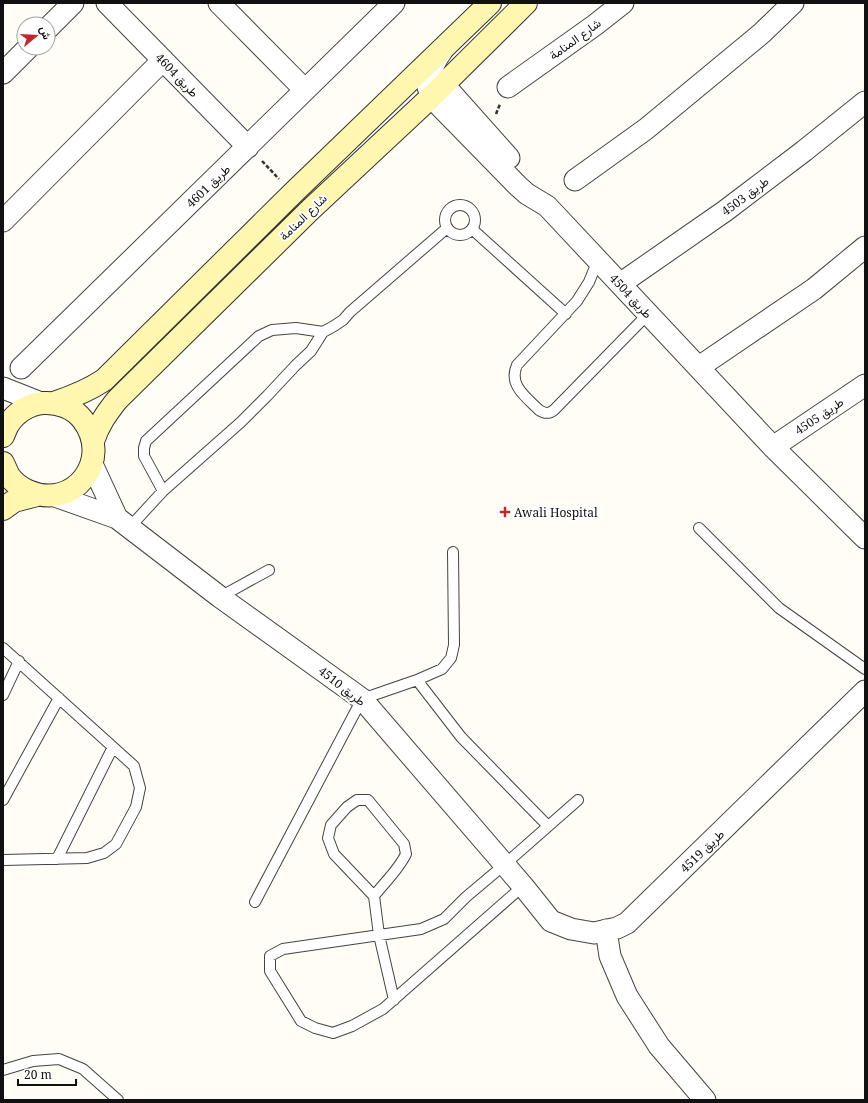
<svg xmlns="http://www.w3.org/2000/svg" width="868" height="1103" font-family="'Noto Serif',Vazirmatn,serif">
<style>
.lines{fill:none;stroke-linecap:round;stroke-linejoin:round}
.lane-casing{stroke:#444;stroke-width:12}
.street-casing{stroke:#444;stroke-width:23}
.secondary-casing{stroke:#333;stroke-width:24}
.path{stroke:#333;stroke-width:2.5;stroke-dasharray:4 2;stroke-linecap:butt}
.lane{stroke:#fff;stroke-width:10}
.street{stroke:#fff;stroke-width:21}
.secondary{stroke:#fff6b0;stroke-width:22}
.poi-dot{fill:#c4262e;stroke:#fff;stroke-width:1.5}
.labels{text-anchor:middle;dominant-baseline:central;stroke-width:4;stroke-linejoin:round;paint-order:stroke}
.street-label{font-size:12px;fill:#111;stroke:#fff}
.poi-label{font-size:12px;fill:#111;stroke:#fff;text-anchor:start}
</style>
<rect width="100%" height="100%" fill="#fffdf5"/>
<g class="lines">
<g class="lane-casing">
<path id="lane" d="M445 220a15 15 0 1 1 30 0a15 15 0 1 1-30 0Z
M472 229 566 314
M598 260 589 282 577 301 517 365C508 385 526 397 539 410 545 414 549 414 554 410L648 314
M163 491 144 456V448L146 441 259 336 272 330 296 328 323 332
M129 528 163 491 241 422 267 396 296 365 311 351 323 332 334 326 343 320 350 312 447 228
M699 528 779 608 865 669
M220 597 269 570
M3 648 134 766 140 788 136 807 116 844 104 853 87 858 3 860
M417 680 461 737 548 826
M3 695 19 661
M3 800 59 698
M57 859 113 747
M523 886 383 1009 352 1026 333 1033 315 1028 301 1021 270 971V956L283 949 421 929 444 919 466 897 504 865 578 800
M374 896C385 882 399 869 406 854L404 844 368 800H357L347 807 331 825 328 838 334 854 374 896 379 935 394 1000
M255 902 362 699 417 680 442 669 451 658 454 645 453 552
M3 1070 33 1061 59 1059 83 1069 118 1100"/>
</g>
<g class="street-casing">
<path id="street" d="M107 3 248 147
M219 3 305 90
M48 28 73 3
M442 51C435 60 428 75 428 87 429 90 430 94 431 97L518 186 527 194 547 206 773 447 865 538
M3 73 28 48
M428 76 437 80 444 85 509 158
M508 87 595 25 623 3
M575 180 646 129 762 33 793 3
M3 221 163 60
M620 284 725 211 804 151 865 102
M699 367 814 289 865 247
M21 368 394 3
M3 388 41 403
M773 447 865 385
M92 464 117 518 220 597 362 699 523 886 551 921 571 929 594 933 617 928 627 923 865 691
M55 496 117 518
M606 930 610 956 627 996 659 1046 705 1100"/>
</g>
<g class="secondary-casing">
<path id="secondary" d="M54 403C72 397 89 390 104 380L293 193 490 3
M3 436C5 432 6 428 8 425 15 413 29 404 43 403 58 402 74 408 83 420 113 460 74 511 28 491 21 488 14 483 9 476 7 472 5 467 3 463
M93 441C99 424 106 414 117 400L310 210 431 97 526 3
M3 509 14 501 37 495"/>
</g>
<path class="path" d="M496 114 500 104
M262 161 279 179"/>
<use href="#lane" class="lane"/>
<use href="#street" class="street"/>
<use href="#secondary" class="secondary"/>
</g>
<path class="poi-dot" d="M503 506h4v4h4v4h-4v4h-4v-4h-4v-4h4z"/>
<g class="labels">
<g class="street-label">
<text transform="translate(575 39) rotate(-36)">شارع المنامة</text>
<text transform="translate(177 75) rotate(46)">طريق 4604</text>
<text transform="translate(208 186) rotate(-44)">طريق 4601</text>
<text transform="translate(745 196) rotate(-37)">طريق 4503</text>
<text transform="translate(303 217) rotate(-44)">شارع المنامة</text>
<text transform="translate(631 296) rotate(47)">طريق 4504</text>
<text transform="translate(819 416) rotate(-34)">طريق 4505</text>
<text transform="translate(342 686) rotate(38)">طريق 4510</text>
<text transform="translate(702 851) rotate(-44)">طريق 4519</text>
</g>
<g class="poi-label">
<text x="514" y="512">Awali Hospital</text>
</g>
</g>
<rect width="868" height="1103" fill="none" stroke="#111111" stroke-width="8"/>
<g transform="translate(36 36) rotate(72)"><circle r="19" fill="#ffffff" stroke="#a0a0a0"/>
<path d="M0-3L7 15L0 10L-7 15Z" fill="#c4262e"/>
<text y="-6" font-size="11" font-weight="bold" text-anchor="middle" fill="#111111">ش</text>
</g>
<path d="M18 1079v6h58v-6" fill="none" stroke="#111111" stroke-width="2"/>
<text x="24" y="1079" font-size="12" fill="#111111" stroke="#ffffff" stroke-width="3" paint-order="stroke">20 m</text>
</svg>
